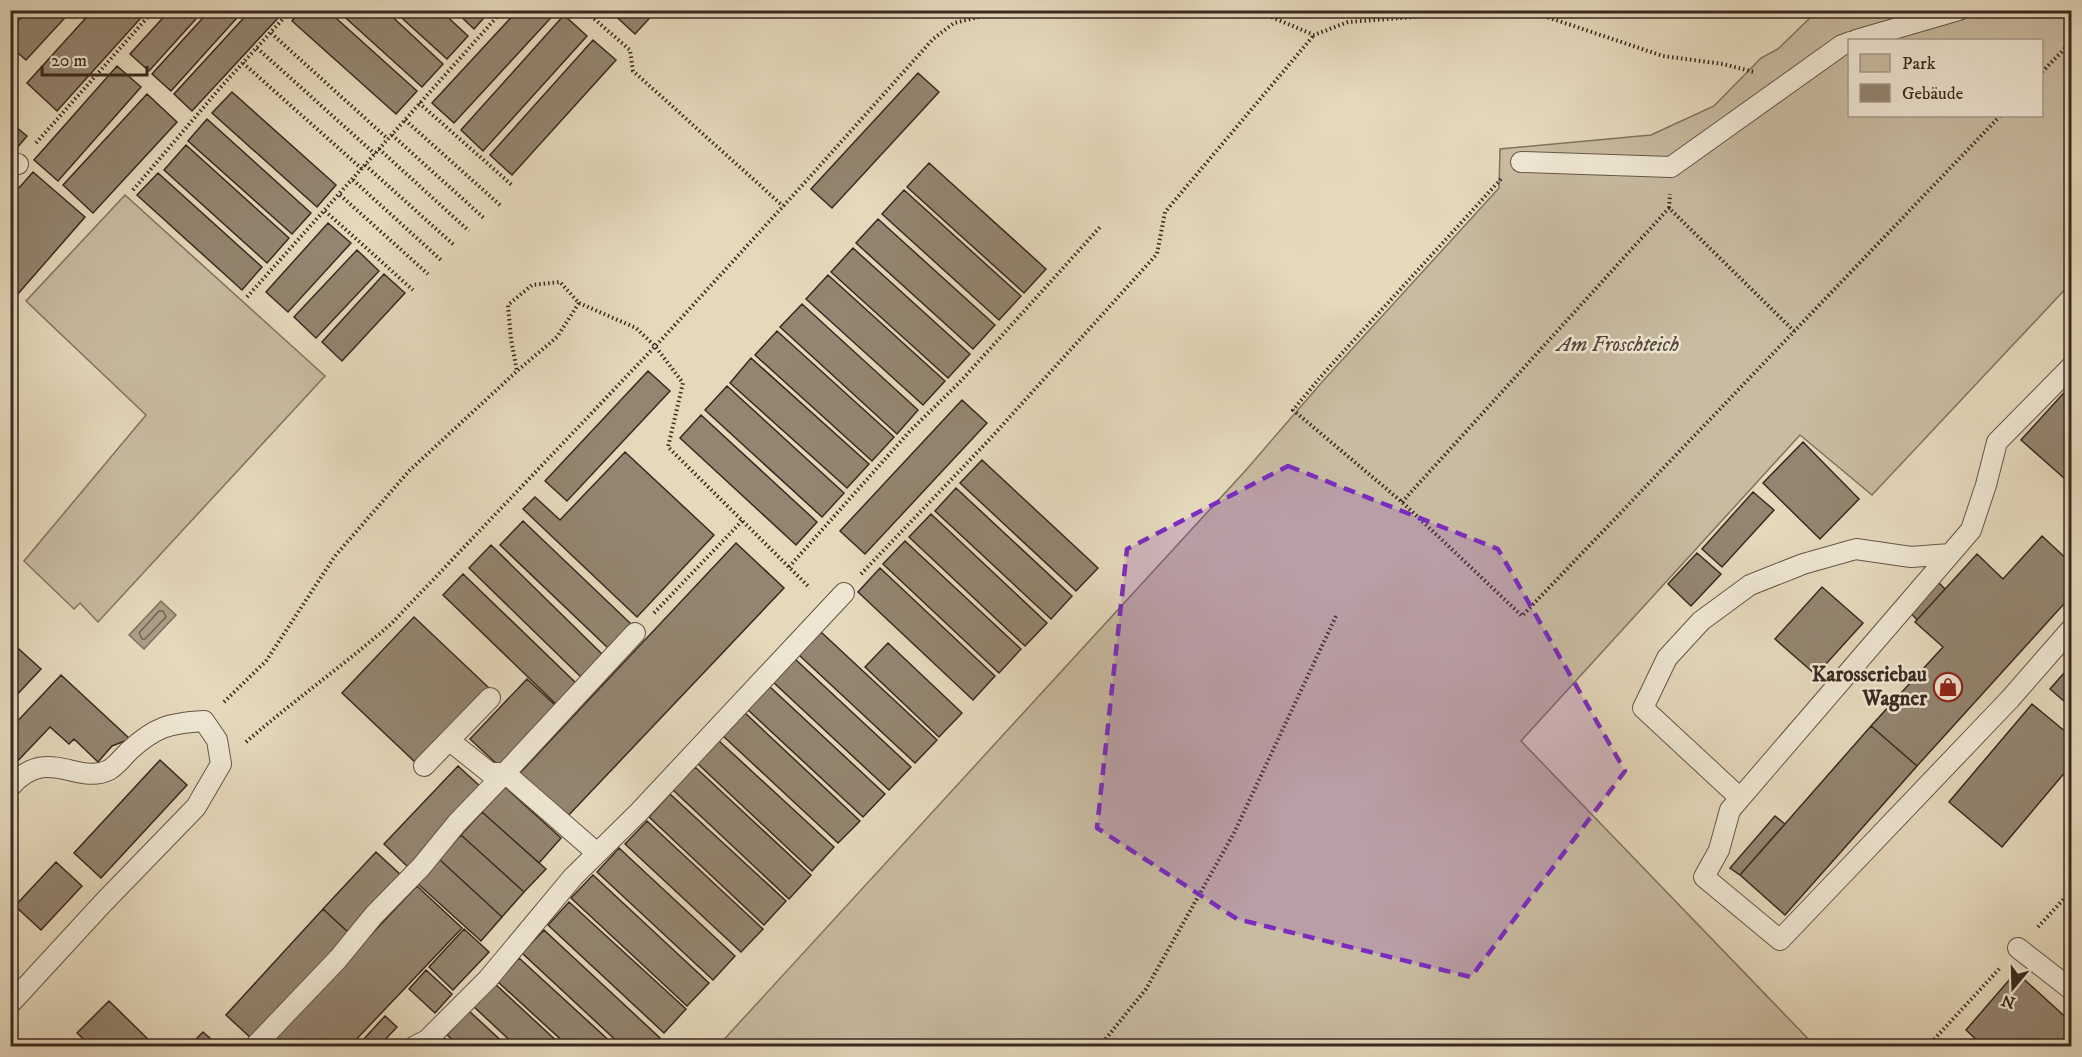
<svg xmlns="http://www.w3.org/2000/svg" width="2082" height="1057" font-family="'IM FELL DW Pica',serif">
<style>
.green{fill:#c8bba1;stroke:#817260;stroke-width:1.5;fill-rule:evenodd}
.water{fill:#ab9e87;stroke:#7e705e;stroke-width:1.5}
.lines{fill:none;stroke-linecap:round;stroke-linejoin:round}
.shore{stroke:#726454;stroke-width:1.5}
.building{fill:#938571;stroke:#3a2a20;stroke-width:1.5}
.lane-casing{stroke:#655647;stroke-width:22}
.path{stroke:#3a2a20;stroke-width:4;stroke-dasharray:1.5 3;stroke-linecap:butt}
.lane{stroke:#eee6d3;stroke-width:20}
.marked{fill:#7b2cbf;fill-opacity:0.2;stroke:#7b2cbf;stroke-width:4.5;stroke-dasharray:12 8;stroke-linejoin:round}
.labels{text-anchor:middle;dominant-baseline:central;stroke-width:5;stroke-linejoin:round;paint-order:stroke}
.park-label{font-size:21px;font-style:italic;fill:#56473a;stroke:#eee6d3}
.poi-label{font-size:21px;font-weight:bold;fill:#3a2a20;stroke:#eee6d3;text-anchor:end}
</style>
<rect width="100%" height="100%" fill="#e5d9bc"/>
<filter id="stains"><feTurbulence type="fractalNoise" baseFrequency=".00333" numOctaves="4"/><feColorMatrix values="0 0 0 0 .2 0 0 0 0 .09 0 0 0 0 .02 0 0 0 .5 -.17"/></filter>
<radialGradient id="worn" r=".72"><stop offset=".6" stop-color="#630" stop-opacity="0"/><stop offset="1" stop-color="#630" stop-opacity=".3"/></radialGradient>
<path class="green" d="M1817 11H2071V283L1872 495 1800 435 1521 741 1815 1046H718L1246 470 1322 382 1499 188 1500 149 1651 135 1714 106 1761 58 1778 49ZM1850 40H2042V116H1850Z
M125 195 325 376 98 622 80 603 74 609 24 561 146 415 26 301Z"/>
<path class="water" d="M161 601 176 615 144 649 129 635Z"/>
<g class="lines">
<path class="shore" d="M159 611H163L166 617 145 639H142L139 633Z"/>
</g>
<path class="building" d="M28 10H72L26 60 10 46V30Z
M93 10H148L57 111 27 83Z
M170 10H204L149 71 130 54Z
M210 10H244L171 91 152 74Z
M251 10H269L278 18 192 111 174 94Z
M301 10H327L417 91 396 114 292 21Z
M337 10H385L443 64 422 87Z
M393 10H440L468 36 447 59Z
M454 10H491L474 29Z
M518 10H558L454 123 432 103Z
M609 10H657L635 34Z
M564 15 587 36 483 151 461 130Z
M593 40 616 60 512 175 490 155Z
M117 66 141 87 58 181 34 160Z
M918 73 939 92 832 208 811 189Z
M232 92 336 185 317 207 212 113Z
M147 94 177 122 93 213 63 185Z
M207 119 311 213 292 234 188 141Z
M10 122 27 136 16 149 10 145Z
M186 145 289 238 267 263 164 170Z
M929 163 1046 269 1024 293 907 187Z
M33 172 85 217 10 303V198Z
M158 173 262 267 242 290 137 195Z
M904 190 1021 296 999 320 882 214Z
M878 219 995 325 973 349 856 243Z
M328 223 351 243 288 312 266 292Z
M853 248 970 354 948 378 831 272Z
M357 250 379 271 316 338 294 317Z
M384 274 405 293 342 361 322 342Z
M828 275 945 381 923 405 806 299Z
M802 304 918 410 897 434 780 327Z
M777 331 894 437 872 461 755 355Z
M751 358 869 464 847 488 730 383Z
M648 371 670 391 567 501 545 481Z
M2072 384V485L2021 440Z
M727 386 844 493 822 517 705 410Z
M962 400 987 423 865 554 840 531Z
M701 415 817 522 796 545 680 438Z
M1803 442 1859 499 1820 539 1763 483Z
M625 452 714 535 637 617 523 509 535 497 560 520Z
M982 460 1098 568 1076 591 960 483Z
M956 488 1072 596 1051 619 935 511Z
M1753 492 1774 510 1722 567 1702 549Z
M931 514 1047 623 1025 646 909 537Z
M523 521 631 624 608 648 500 545Z
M2042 536 2072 564V595L1917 766 1871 726 1943 647 1915 622 1977 554 2003 579Z
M905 541 1021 649 999 673 883 564Z
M736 543 784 588 566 818 519 774Z
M491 545 603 655 581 677 469 568Z
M1697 553 1721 574 1691 606 1668 584Z
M880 568 995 676 973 700 858 592Z
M463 574 576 683 556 704 443 595Z
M1937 581 1945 589 1917 620 1909 611Z
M1822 587 1863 623 1816 675 1775 639Z
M414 617 489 688 416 763 342 693Z
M821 632 937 740 915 763 799 655Z
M10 641 41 669 10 702Z
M888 643 962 713 939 737 865 667Z
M795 659 911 767 889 790 773 682Z
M2072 664V708L2050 689Z
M61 675 130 739 112 746 98 762 74 739 69 744 50 727 10 769V729Z
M527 679 556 706 500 767 470 739Z
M769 686 885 794 863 817 747 709Z
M2032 704 2072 737V764L2002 847 1949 802Z
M744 712 860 821 838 843 722 735Z
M1871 726 1917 766 1785 915 1740 875Z
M718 740 834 847 812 871 697 763Z
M160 760 187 785 101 878 74 853Z
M458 766 482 788 408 867 384 844Z
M695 767 811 875 789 899 673 790Z
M505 787 561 838 539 863 482 812Z
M670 794 786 901 764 925 649 817Z
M482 812 546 869 524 892 461 835Z
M1775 816 1785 824 1740 875 1730 868Z
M647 821 763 929 741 952 625 844Z
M461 835 524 892 502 917 439 859Z
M619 848 735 956 713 980 597 872Z
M376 852 402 876 349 933 323 909Z
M439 859 502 917 481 941 417 883Z
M56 862 82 886 41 930 15 906Z
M593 875 709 983 687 1006 571 898Z
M417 886 462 928 350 1046H266Z
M569 902 686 1009 664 1033 548 925Z
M323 909 349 933 252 1039 226 1015Z
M464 929 489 952 453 990 429 967Z
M544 930 660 1038 652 1046H622L522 953Z
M519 958 615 1046H568L497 981Z
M426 970 452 994 435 1013 409 989Z
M2016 972 2072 1023V1046H1983L1966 1030Z
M494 983 562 1046H516L473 1006Z
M109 1001 155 1046H91L77 1033Z
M469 1011 507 1046H460L447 1035Z
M385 1016 397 1027 379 1046H371L363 1040Z
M203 1032 219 1046H189Z
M445 1039 453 1046H437Z"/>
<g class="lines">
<g class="lane-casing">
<path id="lane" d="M1856 40 1959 10
M1521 162 1671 167 1842 45 1850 42
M10 166 18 164
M2072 366 1997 442 1986 485 1971 530 1730 810 1719 850 1704 877 1780 940 2010 699 2072 628
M450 741 490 773H505L635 633
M424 766 490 698
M10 787C47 744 77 786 109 770 116 766 123 757 129 751 155 727 169 723 204 721L217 740 221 764 196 807 103 903 10 1004
M1740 798 1643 708 1667 658 1701 621 1750 585 1803 564 1856 549 1911 557 1950 554
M2018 948 2072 990
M255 1046 338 959 374 915 421 867 457 823 505 773 597 853
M415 1046 427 1040 488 979 573 877 639 812 844 593"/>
</g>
<path class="path" d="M584 10 630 50 633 71 783 206
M1255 10 1314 35 1348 22 1493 11 1538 14 1663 56 1723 64 1754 72
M271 33 388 139
M257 48 375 154
M243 63 362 169
M2042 72 2072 41
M419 103 513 186
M405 120 500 205
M392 135 485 219
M36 143 154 10
M379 149 469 231
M365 165 454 245
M1501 179 1324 373 1293 410 1402 502 1522 616 2000 116
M353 180 441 260
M133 190 220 88 291 10
M340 195 428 274
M1669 208 1670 194
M325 211 413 290
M247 297 503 10
M579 303 636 328 655 346 683 383 668 447 810 588
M1402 502 1669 208 1794 331
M789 567 910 431 959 383 1101 226
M861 574 988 441 1157 254 1165 212 1314 35
M654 613 743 520
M224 702 266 661 335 556 409 471 517 371 557 337 579 303 560 282 532 285 508 305 511 339 517 371
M246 742C293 701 344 665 391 624L663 338 807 180 933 39 954 23 1008 10
M2038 927 2072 890
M1100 1046 1146 989 1234 833 1337 614
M1928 1046 2000 968"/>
<use href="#lane" class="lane"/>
</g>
<path class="marked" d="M1288 466 1498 549 1625 771 1471 977 1237 919 1097 828 1127 549Z"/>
<defs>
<g id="shop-ring" transform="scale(1.5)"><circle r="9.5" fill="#eee6d3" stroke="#8f2418" stroke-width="1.5"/><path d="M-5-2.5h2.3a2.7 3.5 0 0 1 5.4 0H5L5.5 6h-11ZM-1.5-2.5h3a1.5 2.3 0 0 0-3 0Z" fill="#8f2418"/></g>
</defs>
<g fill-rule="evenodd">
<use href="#shop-ring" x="1948" y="687"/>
</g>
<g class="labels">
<g class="park-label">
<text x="1618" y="345">Am Froschteich</text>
</g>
<g class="poi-label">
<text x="1927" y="675">Karosseriebau<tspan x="1927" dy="24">Wagner</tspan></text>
</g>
</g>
<rect width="2082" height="1057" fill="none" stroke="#e5d9bc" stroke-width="36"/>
<rect x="12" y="12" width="2058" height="1033" fill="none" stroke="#3a2a20" stroke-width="3"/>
<rect x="18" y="18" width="2046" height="1021" fill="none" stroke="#3a2a20" stroke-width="1.5"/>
<rect x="1848" y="39" width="195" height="78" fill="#eee6d3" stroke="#a69b8b" stroke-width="1.5"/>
<rect x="1860" y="54" width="30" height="18" fill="#c8bba1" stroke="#a69b8b" stroke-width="1.5"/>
<text x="1902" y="69" font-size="18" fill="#3a2a20">Park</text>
<rect x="1860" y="84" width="30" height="18" fill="#938571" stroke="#a69b8b" stroke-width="1.5"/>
<text x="1902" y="99" font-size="18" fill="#3a2a20">Gebäude</text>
<g transform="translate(2013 988) rotate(199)" stroke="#eee6d3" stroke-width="4.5" paint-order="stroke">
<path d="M0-4.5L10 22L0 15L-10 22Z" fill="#3a2a20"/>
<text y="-9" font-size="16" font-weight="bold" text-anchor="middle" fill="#3a2a20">N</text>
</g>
<path d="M42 66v9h105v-9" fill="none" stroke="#3a2a20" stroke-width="3"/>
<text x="51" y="66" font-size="18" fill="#3a2a20" stroke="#eee6d3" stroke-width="4.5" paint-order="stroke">20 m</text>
<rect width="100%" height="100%" filter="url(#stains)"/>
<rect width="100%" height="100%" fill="url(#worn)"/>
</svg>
